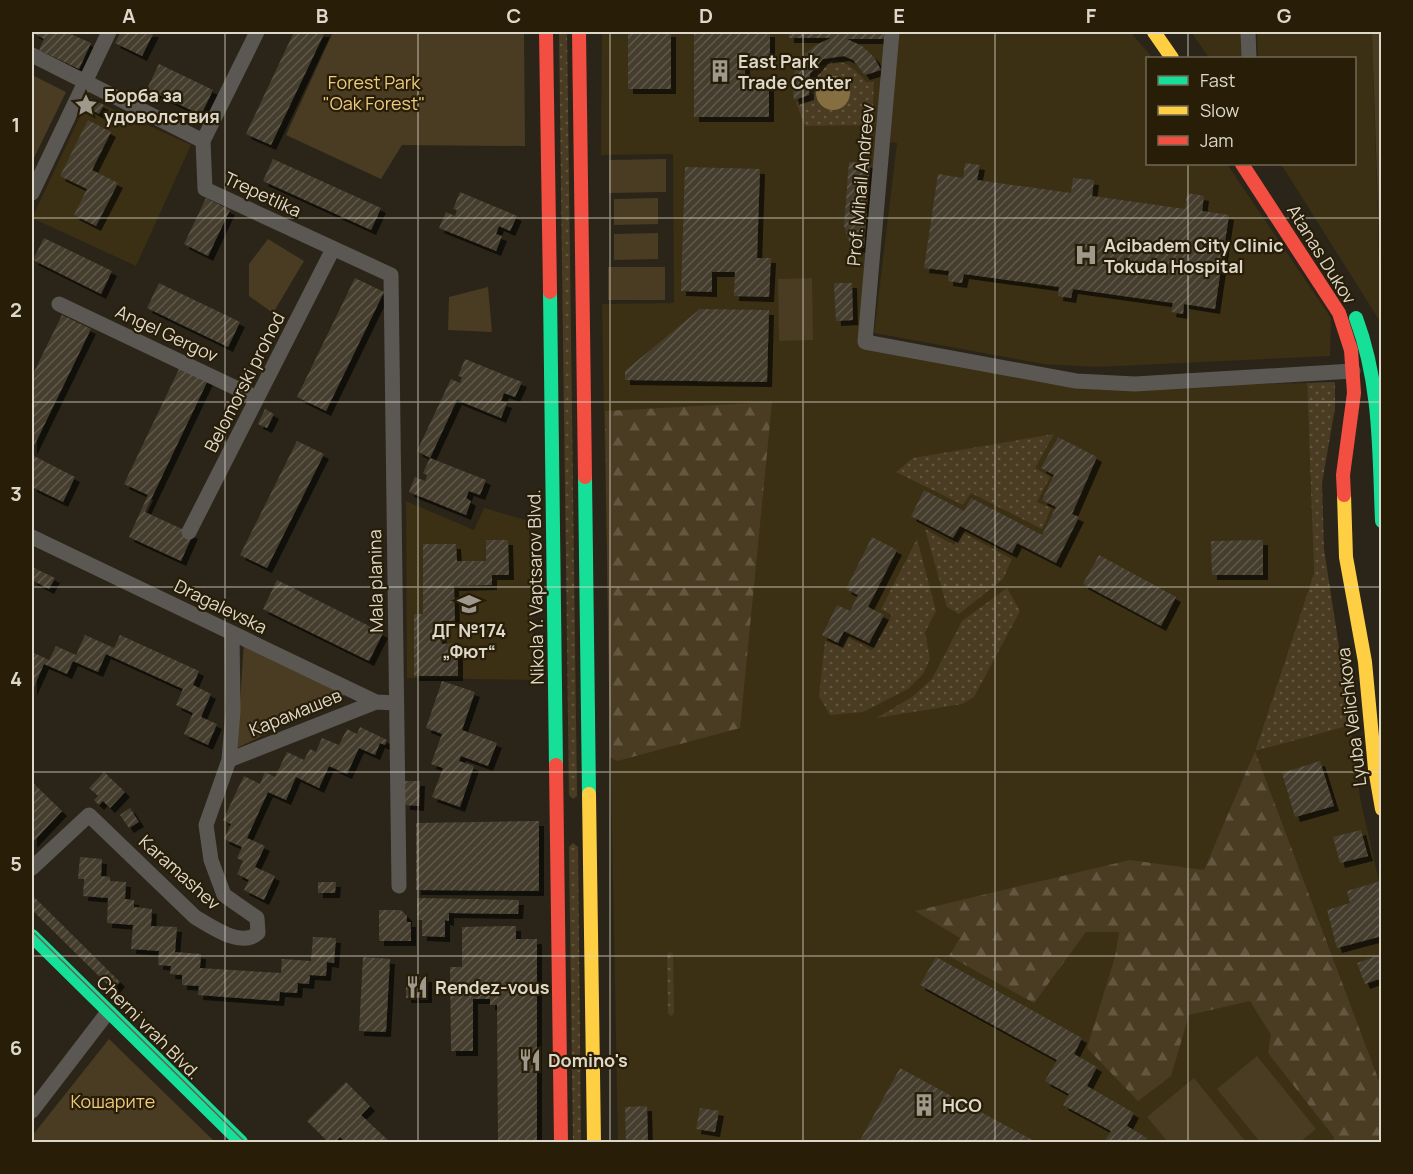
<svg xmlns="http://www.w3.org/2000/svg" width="1413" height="1174" font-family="Manrope,sans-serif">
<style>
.built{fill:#3b2f14}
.grass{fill:url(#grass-dots)}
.forest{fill:url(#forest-firs)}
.park{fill:#493c22}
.water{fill:#856f41}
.building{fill:url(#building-hatch);filter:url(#shadow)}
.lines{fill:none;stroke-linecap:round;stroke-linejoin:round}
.street{stroke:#5b5853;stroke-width:15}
.fast{stroke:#16e098;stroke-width:14}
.slow{stroke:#ffcf43;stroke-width:14}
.jam{stroke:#f24e42;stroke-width:14}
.tram{stroke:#64605a;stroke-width:1.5}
.grid{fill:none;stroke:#ded8cb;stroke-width:1.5;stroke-opacity:0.55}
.labels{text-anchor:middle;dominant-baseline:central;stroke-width:4.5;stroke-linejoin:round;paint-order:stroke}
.poi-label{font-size:18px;font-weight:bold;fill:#ded8cb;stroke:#281e08;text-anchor:start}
.park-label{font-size:18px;fill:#efca7e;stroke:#281e08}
.street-label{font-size:18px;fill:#ded8cb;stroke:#281e08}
.neatline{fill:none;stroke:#ded8cb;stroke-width:2}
.grid-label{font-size:20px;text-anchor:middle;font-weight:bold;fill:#ded8cb}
</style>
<defs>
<pattern id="grass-dots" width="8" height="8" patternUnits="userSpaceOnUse" patternTransform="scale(1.5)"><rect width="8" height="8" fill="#493c22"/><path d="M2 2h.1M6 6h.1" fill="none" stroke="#635741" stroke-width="1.8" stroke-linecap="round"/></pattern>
<pattern id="forest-firs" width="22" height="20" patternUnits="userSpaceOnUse" patternTransform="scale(1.5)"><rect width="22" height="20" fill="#493c22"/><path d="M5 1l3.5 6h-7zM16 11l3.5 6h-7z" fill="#635741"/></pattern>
<pattern id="building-hatch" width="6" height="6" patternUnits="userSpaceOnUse" patternTransform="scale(1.5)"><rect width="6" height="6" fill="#453e2e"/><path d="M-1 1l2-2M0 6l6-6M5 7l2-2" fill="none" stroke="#5f594b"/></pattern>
<filter id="shadow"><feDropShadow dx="5" dy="5" stdDeviation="0" flood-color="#0009"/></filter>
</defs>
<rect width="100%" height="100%" fill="#2b2519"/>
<path class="built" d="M602 32H1130L1153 58H1148V164H1227L1331 318 1330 356 1095 367 1044 364 874 333 897 143 877 141 858 342 1152 386 1307 383 1314 573 1255 750 1351 725 1360 798 1381 890V1086L1255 751 1191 902 1357 1142H618L602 304 674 303 673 154 601 155Z
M1191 32H1241V58H1209Z
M1257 32H1372L1381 323 1281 164H1354V58H1258Z
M104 105 191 145 136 266 32 218 85 106 99 113Z
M406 501 474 530 484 508 529 521 534 680 407 678Z"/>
<path class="grass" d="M559 32H567L577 796 573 799 569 795Z
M833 60C849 63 856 70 866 82H874L872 125 805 126 796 102 810 101 809 89 814 70Z
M1335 382V408L1322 483 1324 549 1351 725 1255 751 1314 573 1307 383Z
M1054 434 1035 468 1050 477 1037 502 1051 508 1042 529 971 493 963 505 896 472 913 458Z
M925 529 954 545 962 532 1012 559 1003 579 959 614 947 607Z
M917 539 936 611 925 632 930 659 923 674 908 689 863 712 830 715 819 696 825 641 841 647 847 637 872 650 892 615 881 609Z
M1007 588 1020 611 974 697 962 704 876 718 912 697 932 679 962 621Z
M573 843 578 847 581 1142H573L569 847Z
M670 952 673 954 674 1014 671 1016 668 1014 667 954Z"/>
<path class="forest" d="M772 402 740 728 617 761 610 757 605 411Z
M1255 751 1381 1086V1142H1333L1334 1137 1268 1053 1271 1035 1250 1001 1189 1015 1171 1076 1138 1101 1087 1048 1115 957 1119 932H1086L1034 1003 949 956 960 938 915 911 1130 860 1204 870Z"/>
<path class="park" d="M333 32H524L525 146 402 145 381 179 286 135Z
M1372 32H1382L1381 293Z
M32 75 66 92 32 162Z
M666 159V192L609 193V160Z
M658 198V224L614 225V199Z
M658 233V259L614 260V234Z
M268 239 304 261 273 313 249 296V264Z
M608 267H665V300H608Z
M812 278 813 340 779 341 778 279Z
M488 287 492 332 448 330 449 297Z
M244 643 345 695 237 748Z
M109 1039 215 1142H32V1136Z
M1257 1056 1316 1129 1300 1142H1260L1217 1089Z
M1194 1078 1246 1142H1168L1147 1117Z"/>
<path class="water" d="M816 93a17 17 0 1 1 34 0a17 17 0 1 1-34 0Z"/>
<path class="building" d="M32 32H66L91 43 79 69 39 50 44 39Z
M121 32H154L142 56 115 43Z
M294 32H325L271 145 246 134Z
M628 32H671V89H628Z
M694 32H770V58H745V83H769V117H694Z
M789 32H884V39H847L862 46 874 57 881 70 865 75 853 60 844 56 823 59 810 74 809 95 794 100 792 84 795 69 803 55 816 45 831 38H789Z
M159 64 213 90 201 115 147 89Z
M90 98 104 105 99 114 85 106Z
M88 120 111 132 92 170 118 183 96 226 74 215 87 189 60 176Z
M273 159 381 208 371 230 263 181Z
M849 162 870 163 864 248 851 247 844 226Z
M965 163 980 165 977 180 1071 193 1073 178 1094 180 1092 196 1185 209 1187 193 1204 196 1202 211 1229 215 1215 309 1184 304 1183 314 1171 312 1173 303 1073 289 1071 298 1058 296 1059 287 964 274 962 283 948 281 949 271 924 268 938 174 963 178Z
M685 167 760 169 757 258H771L769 297 734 296 735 272H712V292L681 291Z
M460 192 517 216 510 231 499 226 496 234 502 236 496 251 439 228 446 212 455 216 457 210 453 209Z
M206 198 230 210 208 256 184 244Z
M44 238 112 271 101 294 33 260Z
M355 278 384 292 326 411 297 397Z
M159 283 240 322 228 347 147 308Z
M834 283H852L853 320 836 321Z
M700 309 769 310 767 382 625 380V371Z
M62 315 91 329 32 450V376Z
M465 359 522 382 515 397 504 393 501 401 507 403 501 418 457 400 430 458 417 451 451 379 460 383 462 377 458 376Z
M180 367 208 380 145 512 193 534 181 561 129 537 148 495 124 484Z
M265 409 274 414 267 428 258 424Z
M1058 437 1097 457 1072 514 1079 517 1056 563 1017 543 1012 553 960 526 953 538 911 516 924 490 964 511 971 498 1042 535 1056 507 1042 500 1054 475 1041 468Z
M297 441 324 454 267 568 240 555Z
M32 455 75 477 63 502 32 487Z
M430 458 486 480 480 495 469 491 466 498 471 501 466 515 409 492 415 477 425 481 427 475 423 473Z
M872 537 897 550 868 607 884 615 869 643 844 631 838 643 822 635 837 605 850 611 858 595 846 589Z
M486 540H508L509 575H492V585L454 586 455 621H441L442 644 458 643V676H414V614H423V544H456L457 561H486Z
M1263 540V575H1212L1211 541Z
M1099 555 1176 597 1161 626 1083 584Z
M32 567 55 578 49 589 32 580Z
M277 580 383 633 369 661 263 609Z
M85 635 114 648 120 635 199 671 193 685 211 694 201 717 217 724 208 745 184 734 193 713 176 705 183 689 106 654 98 672 73 661 67 674 44 664 32 691V652L49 660 56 646 76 655Z
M442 681 475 692 462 730 497 743 488 766 461 756 459 761 474 766 460 807 432 797 443 768 431 764 442 734 426 728Z
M360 727 387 740 385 745 380 743 375 755 359 748 347 774 329 766 319 788 296 777 286 800 268 792 247 838 265 846 255 867 275 876 264 900 244 890 249 880 237 874 243 861 237 858 242 847 224 839 231 824 223 820 244 776 260 784 265 772 275 777 287 752 304 760 310 749 316 752 322 738 339 745 347 729 357 734Z
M1320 761 1334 806 1295 817 1282 773Z
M104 772 125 792 110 808 103 801 99 805 94 800 98 796 89 788Z
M405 781H420L419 806 405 805Z
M32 782 62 811 32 843Z
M130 808 139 822 129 828 120 815Z
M539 821V891L416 890V823Z
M1361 830 1368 856 1340 863 1333 837Z
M80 857 102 859 101 876 110 877V881L126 882 125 899 134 900V907L152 909 151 926 177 927 175 952 201 954 200 968 281 973 282 959 311 961 313 937 336 938 334 963 327 962 326 976 310 975 309 984 298 983 297 993 280 992 279 1001 198 995 199 986 182 985V975L170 974 171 966 158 965 159 951 131 949 133 925 107 923 108 898 83 896 84 879H78Z
M1381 881 1382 936 1337 948 1327 910 1350 903 1347 891Z
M318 882H336L335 893H318Z
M33 896 120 982 113 990 32 910Z
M417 898 519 900 518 914 449 913V921L445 920V937L422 936V920H417Z
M379 910H401L407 916V922H411V941H379Z
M516 926V939H537V1142H498L497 1005H490V999H473V1051H451L450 967H462V927Z
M1382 954V978L1365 984 1357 963Z
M363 957 390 959 386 1032 359 1031Z
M936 957 1082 1038 1074 1054 1097 1067 1087 1086 1134 1113 1127 1126 1147 1138 1144 1142H1104L1111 1131 1063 1105 1069 1094 1045 1081 1057 1060 920 985Z
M406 977H427V998H406Z
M900 1068 1036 1142H859Z
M346 1082 370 1106 361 1115 390 1142H345L340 1137 335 1142H328L307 1121Z
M647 1106 648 1142H626L625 1107Z
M700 1108 719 1111 715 1132 696 1129Z"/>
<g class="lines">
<path class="street" d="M257 32 203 141 205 189 391 275 399 886
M892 32 865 342 1076 381 1135 384 1353 371
M1248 32 1249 58
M32 55 203 141
M32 193 109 32
M59 304 257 398
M189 532 333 249
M32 537 376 702 396 703
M229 760 376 702
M32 868 89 815 195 917C212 927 241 948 258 933L257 918 224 895 211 860 206 825 229 760 233 711 232 634
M32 1111 108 1012"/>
<path class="fast" d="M550 292 556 765
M1356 318C1381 385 1379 451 1382 521
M585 477 589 794
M32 936 241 1142"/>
<path class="slow" d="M1154 32 1172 58
M1344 495 1346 557 1365 662 1375 769 1382 809
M589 794 594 1142"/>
<path class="jam" d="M546 32 550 292
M579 32 585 477
M1242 164 1339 313 1351 350 1354 393 1343 475 1344 495
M556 765 561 1142"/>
<path class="tram" d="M32 931 245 1142"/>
</g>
<path class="grid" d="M225 32V1142M418 32V1142M610 32V1142M803 32V1142M995 32V1142M1188 32V58M1188 164V1142M32 218H1382M32 402H1382M32 587H1382M32 772H1382M32 956H1382"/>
<defs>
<g id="building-bare" transform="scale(1.8)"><path d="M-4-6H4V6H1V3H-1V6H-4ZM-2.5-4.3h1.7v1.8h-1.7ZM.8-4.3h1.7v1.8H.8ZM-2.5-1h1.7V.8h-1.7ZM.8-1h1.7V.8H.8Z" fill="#9f998d" stroke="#281e08" stroke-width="2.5" paint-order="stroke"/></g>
<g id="sight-bare" transform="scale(1.8)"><path d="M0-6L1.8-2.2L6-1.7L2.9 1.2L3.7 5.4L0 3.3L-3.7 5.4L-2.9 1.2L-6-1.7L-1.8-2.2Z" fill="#9f998d" stroke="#281e08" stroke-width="2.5" paint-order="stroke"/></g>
<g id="hospital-bare" transform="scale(1.8)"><path d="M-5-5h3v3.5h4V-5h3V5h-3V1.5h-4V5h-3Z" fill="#9f998d" stroke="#281e08" stroke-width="2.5" paint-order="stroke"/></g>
<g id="school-bare" transform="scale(1.8)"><path d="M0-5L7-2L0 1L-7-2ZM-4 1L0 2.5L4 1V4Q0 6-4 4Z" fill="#9f998d" stroke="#281e08" stroke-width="2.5" paint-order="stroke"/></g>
<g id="restaurant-bare" transform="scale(1.8)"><path d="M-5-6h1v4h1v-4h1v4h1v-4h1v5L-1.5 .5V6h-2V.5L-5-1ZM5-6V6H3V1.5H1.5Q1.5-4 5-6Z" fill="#9f998d" stroke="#281e08" stroke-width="2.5" paint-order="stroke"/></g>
</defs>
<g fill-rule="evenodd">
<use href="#building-bare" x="720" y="71"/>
<use href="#sight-bare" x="86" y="105"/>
<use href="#hospital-bare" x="1086" y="255"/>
<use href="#school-bare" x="469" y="604"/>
<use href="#restaurant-bare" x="417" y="987"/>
<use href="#restaurant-bare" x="530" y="1060"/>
<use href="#building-bare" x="924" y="1105"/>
</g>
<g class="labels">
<g class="poi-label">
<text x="738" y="61">East Park<tspan x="738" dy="21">Trade Center</tspan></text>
<text x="104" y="95">Борба за<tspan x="104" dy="21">удоволствия</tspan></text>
<text x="1104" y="245">Acibadem City Clinic<tspan x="1104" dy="21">Tokuda Hospital</tspan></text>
<text x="469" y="630" text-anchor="middle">ДГ №174<tspan x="469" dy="21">„Фют“</tspan></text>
<text x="435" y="987">Rendez-vous</text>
<text x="548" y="1060">Domino's</text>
<text x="942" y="1105">НСО</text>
</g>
<g class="park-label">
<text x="374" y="82">Forest Park<tspan x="374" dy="21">"Oak Forest"</tspan></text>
<text x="113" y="1101">Кошарите</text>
</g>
<g class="street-label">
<text transform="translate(860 185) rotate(-85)">Prof. Mihail Andreev</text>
<text transform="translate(263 194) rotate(25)">Trepetlika</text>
<text transform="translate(1322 254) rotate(58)">Atanas Dukov</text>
<text transform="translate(167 333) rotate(25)">Angel Gergov</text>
<text transform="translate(244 382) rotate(-63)">Belomorski prohod</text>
<text transform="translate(375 581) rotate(-91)">Mala planina</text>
<text transform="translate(535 587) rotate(-91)">Nikola Y. Vaptsarov Blvd.</text>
<text transform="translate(221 606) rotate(26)">Dragalevska</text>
<text transform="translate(295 712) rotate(-22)">Карамашев</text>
<text transform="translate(1351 717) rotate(-97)">Lyuba Velichkova</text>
<text transform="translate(180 872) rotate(42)">Karamashev</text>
<text transform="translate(149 1027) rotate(45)">Cherni vrah Blvd.</text>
</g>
</g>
<rect width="1413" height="1174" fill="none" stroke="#281e08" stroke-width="66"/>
<rect x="1146" y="57" width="210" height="108" fill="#281e08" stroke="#716856" stroke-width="1.5"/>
<rect x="1158" y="76" width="30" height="9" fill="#16e098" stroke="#716856" stroke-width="1.5"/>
<text x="1200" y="87" font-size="18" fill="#ded8cb">Fast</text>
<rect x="1158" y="106" width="30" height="9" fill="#ffcf43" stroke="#716856" stroke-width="1.5"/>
<text x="1200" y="117" font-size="18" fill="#ded8cb">Slow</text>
<rect x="1158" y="136" width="30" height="9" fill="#f24e42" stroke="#716856" stroke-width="1.5"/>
<text x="1200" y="147" font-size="18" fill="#ded8cb">Jam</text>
<rect x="33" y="33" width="1347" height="1108" class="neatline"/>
<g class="grid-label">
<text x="129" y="23">A</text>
<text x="322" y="23">B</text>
<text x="514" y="23">C</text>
<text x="706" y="23">D</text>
<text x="899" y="23">E</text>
<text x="1091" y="23">F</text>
<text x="1284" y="23">G</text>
<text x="16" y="132">1</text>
<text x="16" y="317">2</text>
<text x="16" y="501">3</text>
<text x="16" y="686">4</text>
<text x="16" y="871">5</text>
<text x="16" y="1055">6</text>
</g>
</svg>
